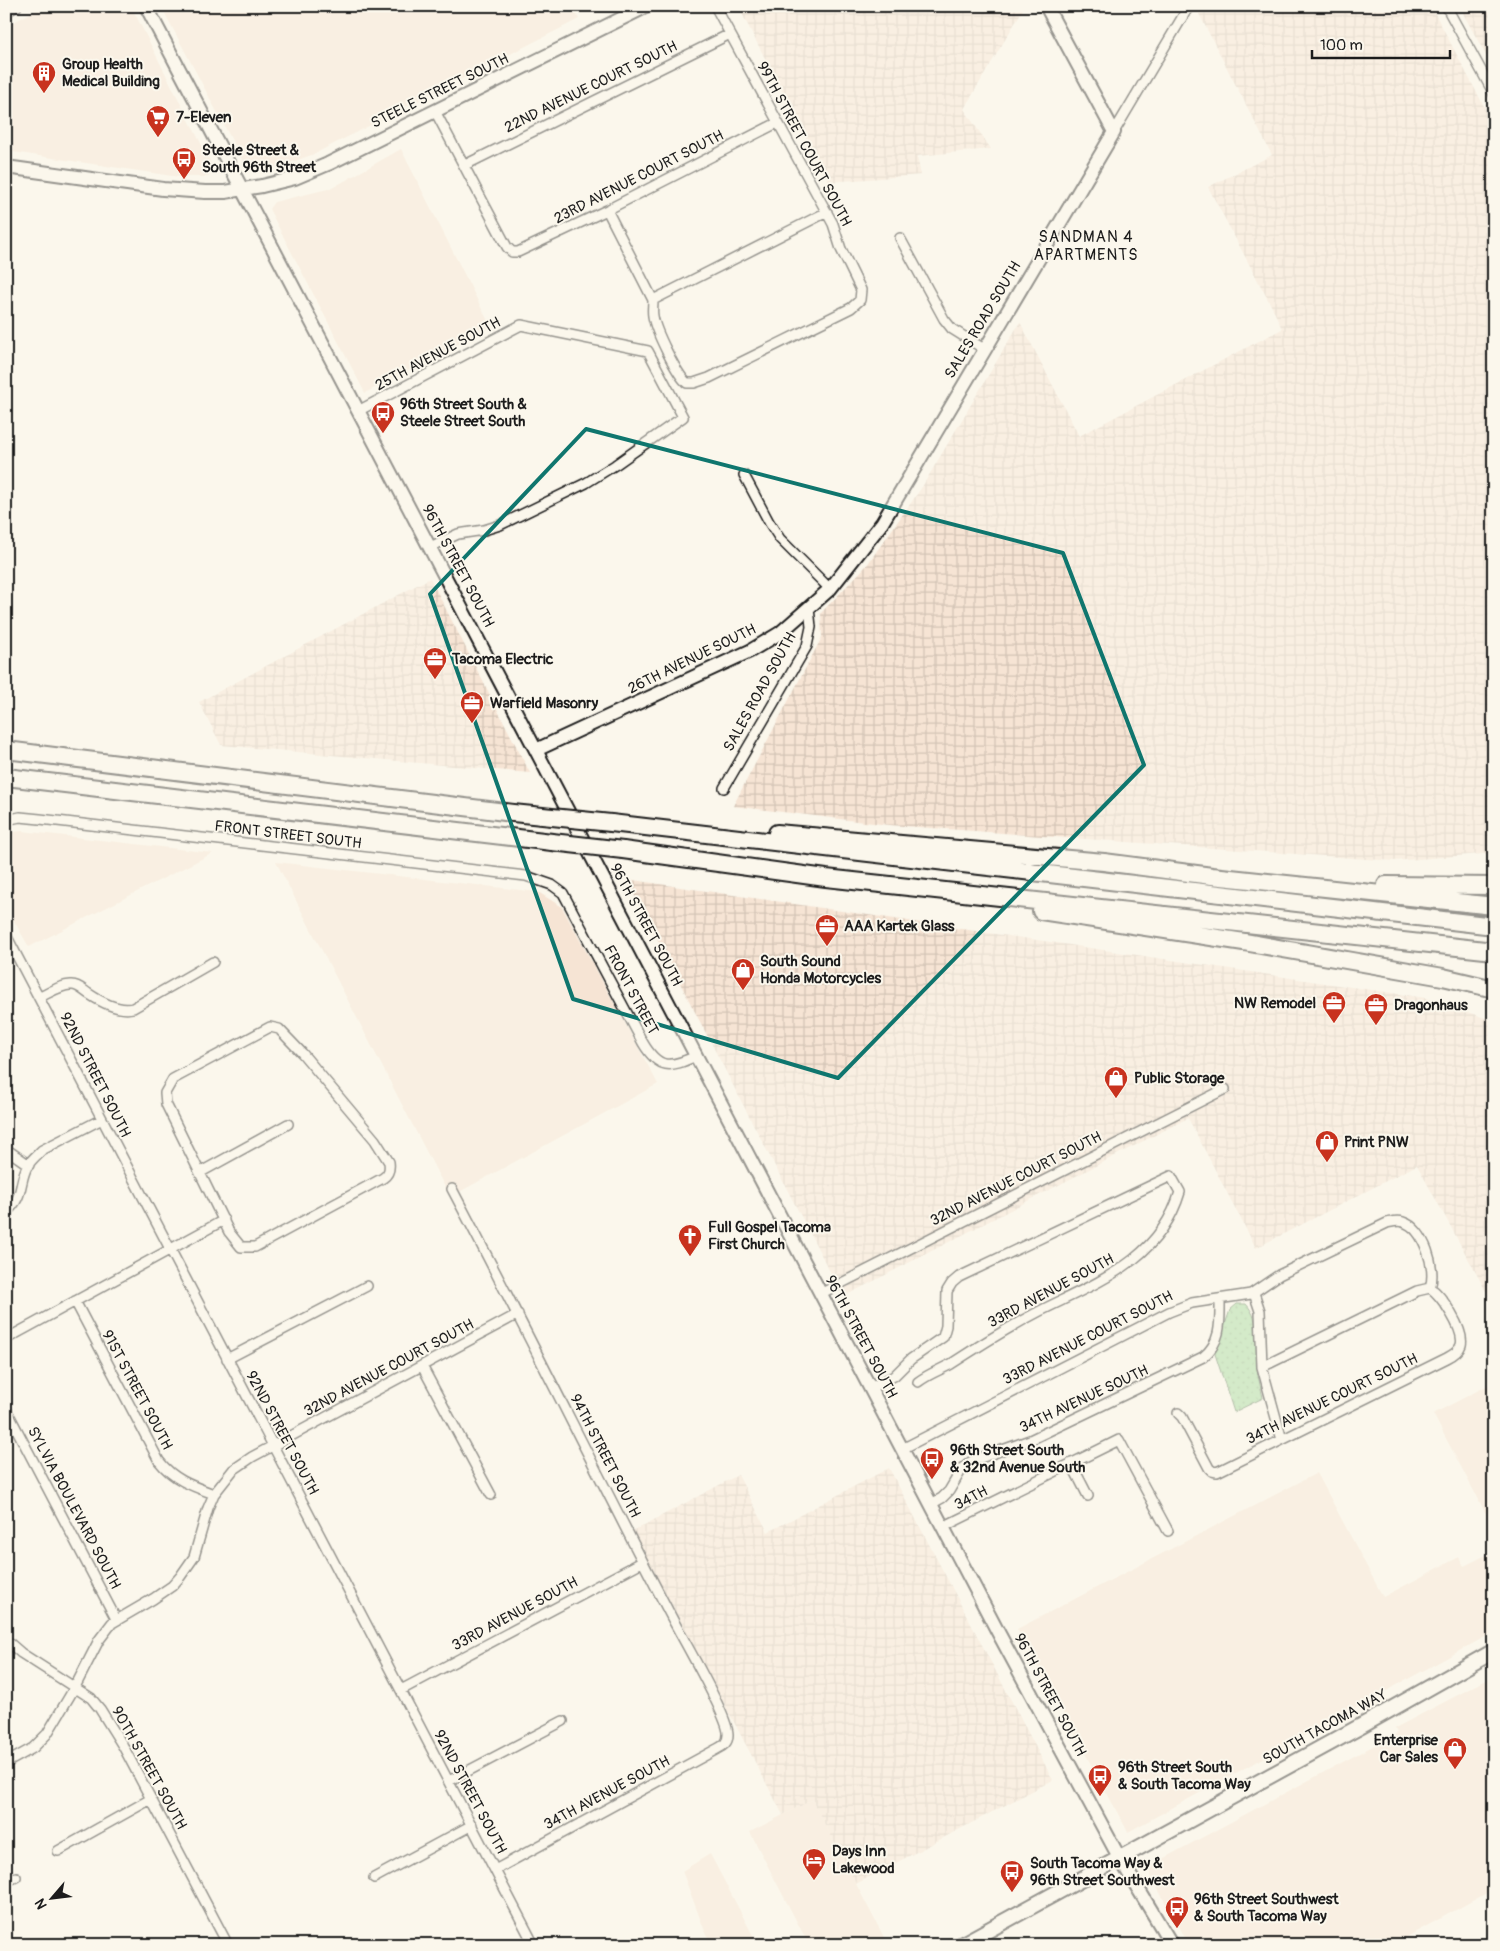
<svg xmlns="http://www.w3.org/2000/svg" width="1500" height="1951" font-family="Pangolin,sans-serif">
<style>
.built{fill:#f6e4d4}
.industrial{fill:url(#industrial-grid)}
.park{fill:url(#park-dots);stroke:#607b5c}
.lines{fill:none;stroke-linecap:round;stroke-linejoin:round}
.street-casing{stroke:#1c1c1c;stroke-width:12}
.secondary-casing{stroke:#1c1c1c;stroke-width:16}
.primary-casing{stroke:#1c1c1c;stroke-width:18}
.highway-casing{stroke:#1c1c1c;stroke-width:20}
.street{stroke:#fbf7ec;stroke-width:9}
.secondary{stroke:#fbf7ec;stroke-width:12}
.primary{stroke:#fbf7ec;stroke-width:14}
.highway{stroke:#fbf7ec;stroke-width:16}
.highway-bridge-casing{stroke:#1c1c1c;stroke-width:20;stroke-linecap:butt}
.highway-bridge{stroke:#fbf7ec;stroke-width:16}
.marked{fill:none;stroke:#0f766e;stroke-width:4;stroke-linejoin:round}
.labels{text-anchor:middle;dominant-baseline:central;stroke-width:4;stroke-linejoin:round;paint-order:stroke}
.poi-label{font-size:15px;font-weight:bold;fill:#1c1c1c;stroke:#fbf7ec;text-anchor:start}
.street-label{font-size:15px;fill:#1c1c1c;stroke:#fbf7ec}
.neighbourhood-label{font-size:16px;letter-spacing:1px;fill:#1c1c1c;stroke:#fbf7ec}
</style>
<defs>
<pattern id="industrial-grid" width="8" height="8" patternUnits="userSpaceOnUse" patternTransform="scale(1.25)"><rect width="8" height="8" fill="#f6e4d4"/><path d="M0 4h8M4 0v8" fill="none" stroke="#d2c3b5"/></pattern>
<pattern id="park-dots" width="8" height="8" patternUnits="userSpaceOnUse" patternTransform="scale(1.25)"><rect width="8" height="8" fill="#a4da9d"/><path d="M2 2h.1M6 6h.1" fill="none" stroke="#8dba87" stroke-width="1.8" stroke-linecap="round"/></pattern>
</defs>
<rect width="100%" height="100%" fill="#fbf7ec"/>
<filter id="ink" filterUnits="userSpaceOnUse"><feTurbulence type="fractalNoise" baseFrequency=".02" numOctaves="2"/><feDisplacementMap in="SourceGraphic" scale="10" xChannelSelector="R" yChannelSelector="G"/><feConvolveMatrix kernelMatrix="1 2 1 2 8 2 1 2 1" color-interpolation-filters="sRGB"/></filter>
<g filter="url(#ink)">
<path class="built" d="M44 6H131L214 169 208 177H179L6 151V26Z
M161 6H572L579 19 314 154 262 173 246 167Z
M401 149 491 327 365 393 269 209 274 202 332 188Z
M22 831 213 853 29 947 6 907V833Z
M276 862 538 892 562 907 658 1084 450 1197Z
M1494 1382V1529L1433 1414Z
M1317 1473 1383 1597 1459 1557 1464 1566 1494 1551V1632L1128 1832 1017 1629Z
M1494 1676V1889L1392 1945H1188L1151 1876V1865L1397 1733 1395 1728Z
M812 1800 888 1945H809L750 1832Z
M710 1854 758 1945H712L706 1934 682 1871Z"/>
<path class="industrial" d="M738 6H1025L964 109 991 149 917 156 921 175 829 182Z
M1204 6H1431L1494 125V853L1394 861 889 825 733 806 822 637 821 613 867 565 922 487 1020 322 1079 436 1282 329 1273 309 1208 187 1272 155 1199 14Z
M1459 6H1494V70Z
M430 578 530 773 221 745 199 702Z
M626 879 1426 998 1494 1021V1306L1417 1165 1256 1248 1188 1118 843 1297Z
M889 1468 1053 1780 856 1884 812 1800 783 1815 633 1531 738 1475 768 1532Z"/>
<path class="park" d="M1237 1304H1246C1262 1321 1255 1346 1257 1368 1258 1378 1261 1388 1263 1398L1234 1412 1215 1354 1230 1310Z"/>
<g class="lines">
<g class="street-casing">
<path id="street" d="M1446 6 1494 94
M6 12 17 6
M435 111 507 247 512 252H518L607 210 777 123
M1114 132 1189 6
M465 165 730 34
M607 210 653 300C653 306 652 311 653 316 655 330 677 375 687 383H694L709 378 851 308 860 300 861 290 841 249 833 224 715 6
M900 238 944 319 952 329 984 349
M653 300 827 212
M358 411 521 325 648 351 683 417 615 465 586 483 500 525 484 530 458 534 430 547
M744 475 769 522 780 539 830 589
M724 788 807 646 811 627 809 608
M6 820 20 817 40 819 526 876 552 885 563 893 643 1043C659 1070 670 1068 696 1056
M6 935 534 1945
M40 997C49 993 62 984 72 985 79 985 84 991 89 994 101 1002 119 1011 133 1008L213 962
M270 1027 279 1029 302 1053 375 1140 389 1162C390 1169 389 1174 383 1178L255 1247H241L229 1232 166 1104 165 1093 173 1079Z
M6 1149 29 1165
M201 1172 288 1124
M452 1189C528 1332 598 1477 673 1620 683 1639 730 1720 728 1735 728 1743 723 1746 717 1749L495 1870
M6 1212C25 1197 18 1182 28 1165 32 1159 37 1155 42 1150L102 1119
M1254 1293 1260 1311 1262 1367 1282 1440
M820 1294 1225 1089
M75 1301 159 1461C174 1480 192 1486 214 1494
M6 1339 224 1220
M227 1359 367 1286
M422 1366 491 1495
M1262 1367 1417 1291 1430 1288
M870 1388 894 1376 911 1359 943 1337 946 1326 947 1291 952 1283 959 1277 1171 1176 1180 1192C1160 1260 1098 1282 1040 1311 1009 1327 980 1345 951 1364 940 1370 928 1374 918 1382
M6 1409 116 1619
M1178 1413 1182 1417 1209 1468 1212 1471 1217 1472 1447 1358C1453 1355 1459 1351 1461 1345 1465 1331 1441 1294 1430 1288
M902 1449 1169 1312 1192 1303 1251 1294 1279 1275 1387 1223C1392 1222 1398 1220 1403 1222 1424 1228 1437 1269 1430 1288
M1071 1463 1088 1496
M931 1504 942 1498 949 1491 962 1469 972 1461 1030 1440 1203 1357C1222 1342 1220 1321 1220 1299
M943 1527 1119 1440 1168 1531
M6 1640 21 1653 91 1698 100 1709 123 1746 228 1945
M401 1690 642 1562
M6 1763 33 1748 47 1734 75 1687 99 1640 112 1623 153 1599 172 1586 180 1577 194 1557 208 1508 214 1494 233 1470 252 1457 518 1314
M449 1781 563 1721
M58 1851 151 1799
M374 1878 472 1825
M6 1882 16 1877"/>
</g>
<g class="secondary-casing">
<path id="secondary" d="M146 6 999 1634 1119 1857 1172 1945
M6 167 163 189 205 192H225L262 186 295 178 328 164 647 6
M536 750 750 651 780 633 830 589 882 523 1114 132 1046 6"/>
</g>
<g class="primary-casing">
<path id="primary" d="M961 1945 1363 1725 1494 1651"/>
</g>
<g class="highway-casing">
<path id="highway" d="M6 750 513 813
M6 777 552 842
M611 823 1494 926
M777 833 1104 862 1212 876 1494 906
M623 850 826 878 1494 951
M1386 885 1494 886
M1041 911 1244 942 1443 977 1494 989"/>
</g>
<use href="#street" class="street"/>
<use href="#secondary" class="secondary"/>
<use href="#primary" class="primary"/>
<use href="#highway" class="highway"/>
<g class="highway-bridge-casing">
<path id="highway-bridge" d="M513 813 611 823
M552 842 623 850"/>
</g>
<use href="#highway-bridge" class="highway-bridge"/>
</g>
</g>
<path d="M0 0H1500V1951H0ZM586 429 1063 553 1144 765 838 1078 573 999 430 594Z" fill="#fbf7ec" fill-opacity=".55" fill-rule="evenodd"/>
<path class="marked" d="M586 429 1063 553 1144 765 838 1078 573 999 430 594Z"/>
<defs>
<g id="building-pin" transform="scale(1.25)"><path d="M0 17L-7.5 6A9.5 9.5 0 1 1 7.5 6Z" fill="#c8321e" stroke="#fbf7ec"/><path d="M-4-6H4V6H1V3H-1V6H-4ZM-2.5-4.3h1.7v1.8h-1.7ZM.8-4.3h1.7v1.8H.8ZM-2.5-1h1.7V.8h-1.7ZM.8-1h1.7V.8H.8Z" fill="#fff"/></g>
<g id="supermarket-pin" transform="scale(1.25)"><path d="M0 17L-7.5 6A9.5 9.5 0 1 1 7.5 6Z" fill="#c8321e" stroke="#fbf7ec"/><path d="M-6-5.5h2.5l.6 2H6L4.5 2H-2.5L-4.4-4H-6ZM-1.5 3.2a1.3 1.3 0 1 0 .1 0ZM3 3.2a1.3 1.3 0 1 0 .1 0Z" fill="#fff"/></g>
<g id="bus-pin" transform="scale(1.25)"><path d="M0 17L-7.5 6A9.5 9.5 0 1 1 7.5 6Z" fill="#c8321e" stroke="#fbf7ec"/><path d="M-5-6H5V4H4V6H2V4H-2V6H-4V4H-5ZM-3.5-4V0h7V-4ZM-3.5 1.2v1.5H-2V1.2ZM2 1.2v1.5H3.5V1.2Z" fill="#fff"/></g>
<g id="office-pin" transform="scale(1.25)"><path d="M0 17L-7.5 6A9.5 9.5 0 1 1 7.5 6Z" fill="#c8321e" stroke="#fbf7ec"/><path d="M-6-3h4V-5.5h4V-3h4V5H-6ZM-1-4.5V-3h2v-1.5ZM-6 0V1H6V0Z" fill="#fff"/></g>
<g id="shop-pin" transform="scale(1.25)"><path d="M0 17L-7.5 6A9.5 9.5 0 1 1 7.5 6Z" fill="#c8321e" stroke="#fbf7ec"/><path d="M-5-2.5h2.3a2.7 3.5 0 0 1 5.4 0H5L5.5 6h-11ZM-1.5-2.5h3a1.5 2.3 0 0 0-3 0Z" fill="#fff"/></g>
<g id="church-pin" transform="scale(1.25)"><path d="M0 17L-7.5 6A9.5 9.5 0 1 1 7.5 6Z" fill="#c8321e" stroke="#fbf7ec"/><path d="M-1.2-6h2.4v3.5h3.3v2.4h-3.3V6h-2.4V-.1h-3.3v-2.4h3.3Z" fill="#fff"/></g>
<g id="hotel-pin" transform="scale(1.25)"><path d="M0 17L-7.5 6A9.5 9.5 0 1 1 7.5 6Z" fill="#c8321e" stroke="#fbf7ec"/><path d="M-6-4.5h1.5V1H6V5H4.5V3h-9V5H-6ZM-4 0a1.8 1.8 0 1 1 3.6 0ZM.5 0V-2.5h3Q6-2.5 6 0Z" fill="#fff"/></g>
</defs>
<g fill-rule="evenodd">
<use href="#building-pin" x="44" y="73"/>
<use href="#supermarket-pin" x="158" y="117"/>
<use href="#bus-pin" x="184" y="159"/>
<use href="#bus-pin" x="383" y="413"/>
<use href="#office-pin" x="435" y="659"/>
<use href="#office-pin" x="472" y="703"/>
<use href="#office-pin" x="827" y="926"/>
<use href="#shop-pin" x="743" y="970"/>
<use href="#office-pin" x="1334" y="1003"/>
<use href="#office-pin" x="1376" y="1005"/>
<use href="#shop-pin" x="1116" y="1078"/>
<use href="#shop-pin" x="1327" y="1142"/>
<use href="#church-pin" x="690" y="1236"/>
<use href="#bus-pin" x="932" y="1459"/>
<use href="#shop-pin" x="1455" y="1749"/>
<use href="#bus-pin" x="1100" y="1776"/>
<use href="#hotel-pin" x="814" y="1860"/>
<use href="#bus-pin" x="1012" y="1872"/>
<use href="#bus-pin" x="1177" y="1908"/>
</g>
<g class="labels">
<g class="poi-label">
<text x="62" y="64">Group Health<tspan x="62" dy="17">Medical Building</tspan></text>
<text x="176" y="117">7-Eleven</text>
<text x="202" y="150">Steele Street &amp;<tspan x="202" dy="17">South 96th Street</tspan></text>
<text x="400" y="404">96th Street South &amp;<tspan x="400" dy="17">Steele Street South</tspan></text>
<text x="452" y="659">Tacoma Electric</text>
<text x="490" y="703">Warfield Masonry</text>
<text x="844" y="926">AAA Kartek Glass</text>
<text x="760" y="961">South Sound<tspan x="760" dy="17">Honda Motorcycles</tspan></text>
<text x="1316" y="1003" text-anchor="end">NW Remodel</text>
<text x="1394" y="1005">Dragonhaus</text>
<text x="1134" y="1078">Public Storage</text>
<text x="1344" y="1142">Print PNW</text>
<text x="708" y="1227">Full Gospel Tacoma<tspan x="708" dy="17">First Church</tspan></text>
<text x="950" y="1450">96th Street South<tspan x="950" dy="17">&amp; 32nd Avenue South</tspan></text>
<text x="1438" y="1740" text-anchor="end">Enterprise<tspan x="1438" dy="17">Car Sales</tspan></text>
<text x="1118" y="1767">96th Street South<tspan x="1118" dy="17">&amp; South Tacoma Way</tspan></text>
<text x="832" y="1851">Days Inn<tspan x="832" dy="17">Lakewood</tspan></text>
<text x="1030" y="1863">South Tacoma Way &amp;<tspan x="1030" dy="17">96th Street Southwest</tspan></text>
<text x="1194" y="1899">96th Street Southwest<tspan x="1194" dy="17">&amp; South Tacoma Way</tspan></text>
</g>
<g class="street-label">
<text transform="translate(591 87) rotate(-26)">22ND AVENUE COURT SOUTH</text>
<text transform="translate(440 91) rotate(-26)">STEELE STREET SOUTH</text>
<text transform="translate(804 144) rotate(62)">99TH STREET COURT SOUTH</text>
<text transform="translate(639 177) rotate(-27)">23RD AVENUE COURT SOUTH</text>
<text transform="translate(983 320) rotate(-59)">SALES ROAD SOUTH</text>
<text transform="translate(438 354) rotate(-28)">25TH AVENUE SOUTH</text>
<text transform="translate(458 566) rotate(62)">96TH STREET SOUTH</text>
<text transform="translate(692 659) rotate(-26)">26TH AVENUE SOUTH</text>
<text transform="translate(760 692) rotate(-61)">SALES ROAD SOUTH</text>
<text transform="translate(288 835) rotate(7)">FRONT STREET SOUTH</text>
<text transform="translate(646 925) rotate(62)">96TH STREET SOUTH</text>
<text transform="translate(631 990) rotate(62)">FRONT STREET</text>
<text transform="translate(95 1075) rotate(63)">92ND STREET SOUTH</text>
<text transform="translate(1016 1179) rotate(-27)">32ND AVENUE COURT SOUTH</text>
<text transform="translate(1051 1291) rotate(-28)">33RD AVENUE SOUTH</text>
<text transform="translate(861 1337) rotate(62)">96TH STREET SOUTH</text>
<text transform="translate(1088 1338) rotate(-27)">33RD AVENUE COURT SOUTH</text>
<text transform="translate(389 1368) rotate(-28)">32ND AVENUE COURT SOUTH</text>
<text transform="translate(137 1390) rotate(62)">91ST STREET SOUTH</text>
<text transform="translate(1084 1399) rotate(-25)">34TH AVENUE SOUTH</text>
<text transform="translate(1332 1399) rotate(-26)">34TH AVENUE COURT SOUTH</text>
<text transform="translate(282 1433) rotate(62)">92ND STREET SOUTH</text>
<text transform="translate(605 1456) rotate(63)">94TH STREET SOUTH</text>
<text transform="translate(971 1498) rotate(-27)">34TH</text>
<text transform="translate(74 1508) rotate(62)">SYLVIA BOULEVARD SOUTH</text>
<text transform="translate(515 1614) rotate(-28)">33RD AVENUE SOUTH</text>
<text transform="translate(1050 1695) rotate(62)">96TH STREET SOUTH</text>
<text transform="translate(1325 1727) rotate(-29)">SOUTH TACOMA WAY</text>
<text transform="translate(149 1768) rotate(61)">90TH STREET SOUTH</text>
<text transform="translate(470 1792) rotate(62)">92ND STREET SOUTH</text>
<text transform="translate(607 1793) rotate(-28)">34TH AVENUE SOUTH</text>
</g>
<g class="neighbourhood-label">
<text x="1086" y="237">SANDMAN 4<tspan x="1086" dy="18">APARTMENTS</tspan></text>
</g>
</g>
<rect width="1500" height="1951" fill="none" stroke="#fbf7ec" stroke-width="25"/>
<rect x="12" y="12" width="1475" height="1926" fill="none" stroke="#1c1c1c" stroke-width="2" filter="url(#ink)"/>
<g transform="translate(52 1898) rotate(242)" stroke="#fbf7ec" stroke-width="4" paint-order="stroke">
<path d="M0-4L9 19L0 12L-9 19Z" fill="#1c1c1c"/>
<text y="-8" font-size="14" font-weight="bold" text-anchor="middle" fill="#1c1c1c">N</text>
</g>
<path d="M1312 50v8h138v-8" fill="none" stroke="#1c1c1c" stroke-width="2.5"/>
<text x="1320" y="50" font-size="15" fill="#1c1c1c" stroke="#fbf7ec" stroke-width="4" paint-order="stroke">100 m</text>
</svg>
